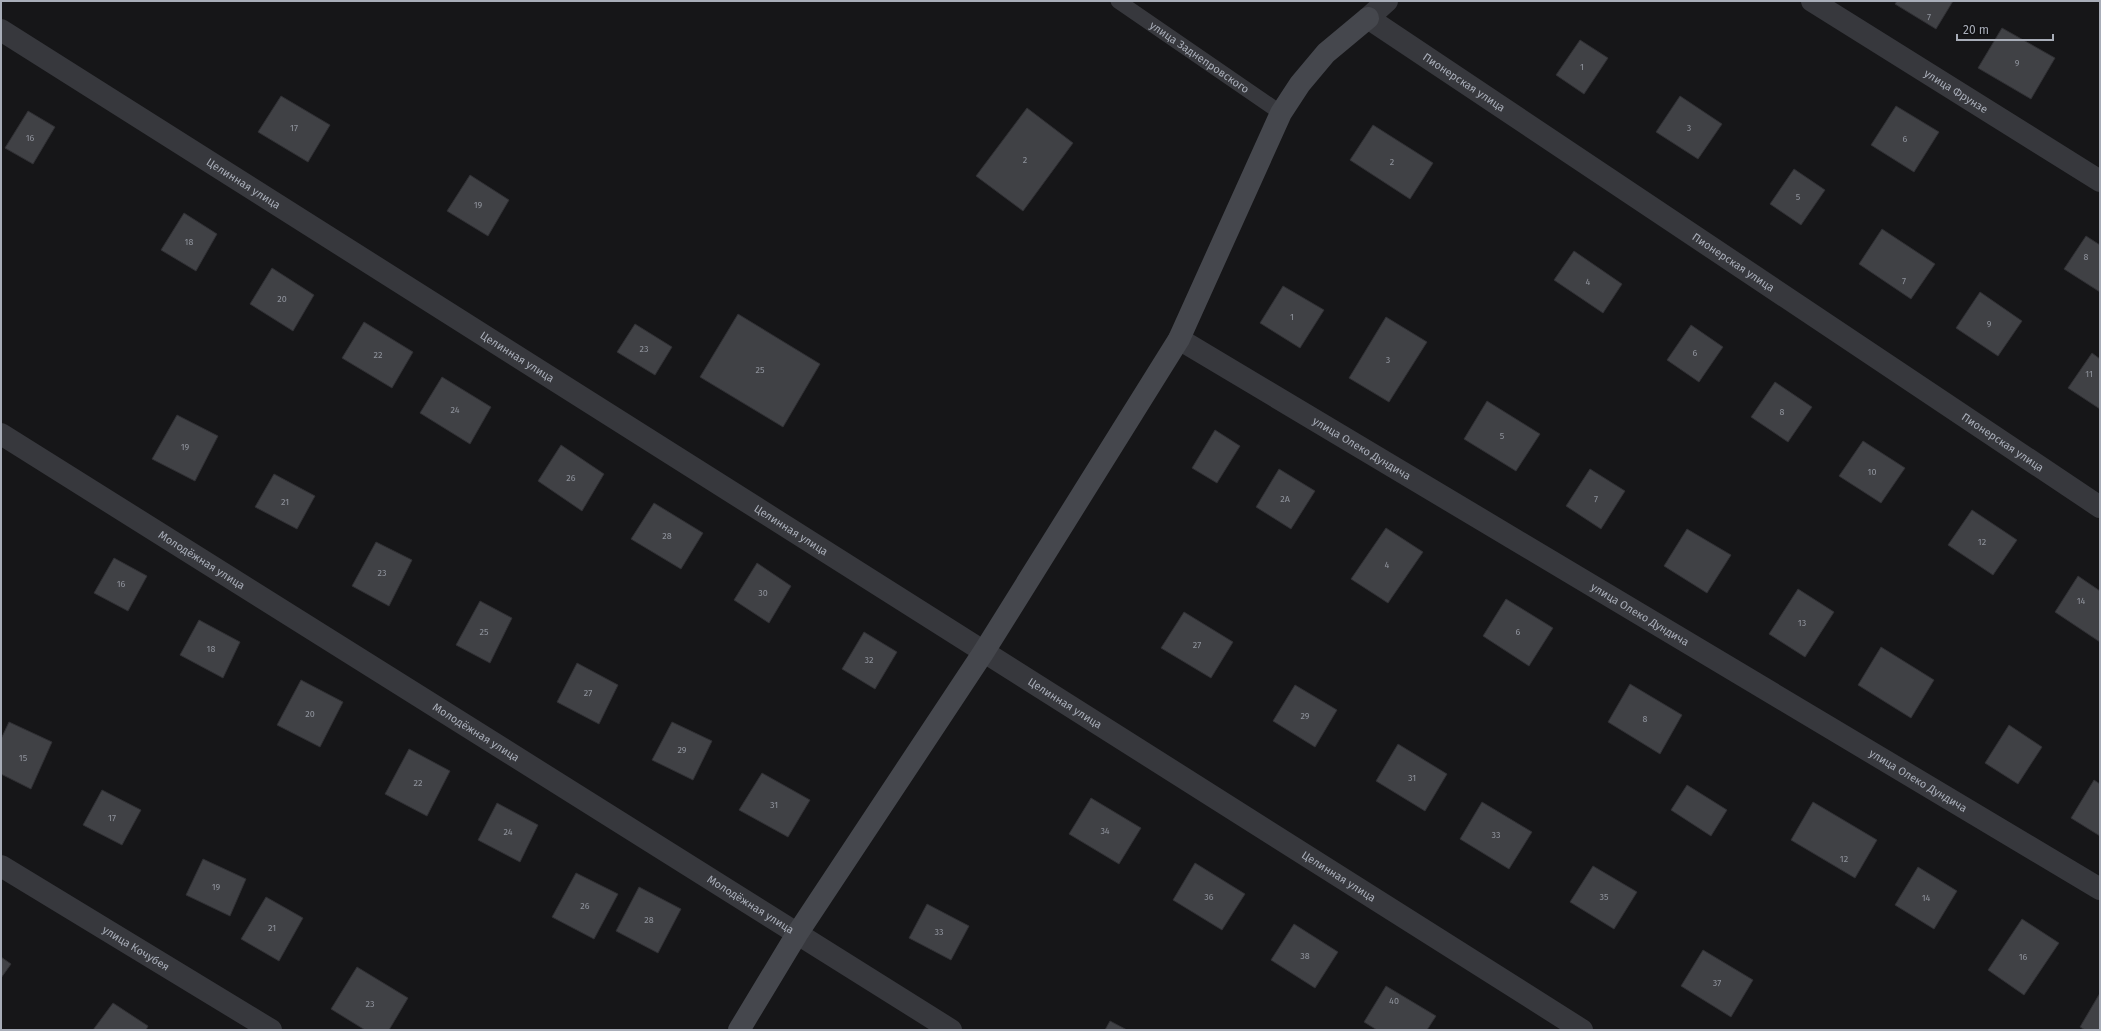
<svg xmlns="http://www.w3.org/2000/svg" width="2101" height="1031" font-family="'Fira Sans',sans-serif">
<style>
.building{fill:#404145;stroke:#303034}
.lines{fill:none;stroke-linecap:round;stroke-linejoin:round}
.lane{stroke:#37383d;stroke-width:15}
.street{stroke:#37383d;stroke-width:22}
.secondary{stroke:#45474d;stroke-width:22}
.labels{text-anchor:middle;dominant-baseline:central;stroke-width:3.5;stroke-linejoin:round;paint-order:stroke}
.number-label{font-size:9px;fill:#8e929b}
.street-label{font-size:11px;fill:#a8adb8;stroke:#111113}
</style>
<rect width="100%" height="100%" fill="#161618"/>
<path class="building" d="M1897 1H1953L1936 29 1895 4Z
M2002 28 2055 58 2031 99 1978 68Z
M1580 40 1608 58 1584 94 1556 75Z
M281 96 330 125 308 162 258 132Z
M1680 96 1722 124 1698 159 1656 132Z
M1896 106 1939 132 1914 172 1871 145Z
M1027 108 1073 143 1023 211 976 176Z
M28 111 55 127 33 164 5 148Z
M1373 125 1433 163 1410 199 1350 160Z
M1794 169 1825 190 1801 225 1770 204Z
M470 175 509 200 488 236 447 211Z
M184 213 217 234 196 271 161 250Z
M1882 229 1935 264 1911 299 1859 264Z
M2086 236 2100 245V292L2064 269Z
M1574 251 1622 284 1603 313 1554 280Z
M272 268 314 295 293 331 250 304Z
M1283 286 1324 310 1300 348 1260 323Z
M1980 292 2022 321 1998 356 1956 328Z
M738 314 820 364 783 427 700 377Z
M1386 317 1427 342 1389 402 1349 378Z
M364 322 413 352 392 388 342 358Z
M635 324 672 347 655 375 617 352Z
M1691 325 1723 347 1699 382 1667 360Z
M2092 353 2100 359V409L2068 388Z
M442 377 491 407 470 444 420 413Z
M1775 382 1812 407 1788 442 1751 417Z
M1487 401 1540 434 1516 471 1464 439Z
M177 415 218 436 195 481 152 459Z
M1215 430 1240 446 1217 483 1192 468Z
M1863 441 1905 468 1881 503 1839 476Z
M561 445 604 474 582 511 538 481Z
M1279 469 1315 491 1291 529 1256 507Z
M1590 469 1625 491 1601 529 1566 506Z
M274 474 315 496 297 529 255 507Z
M654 503 703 533 681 569 631 539Z
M1972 510 2017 540 1993 575 1948 545Z
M1386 528 1423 552 1388 603 1351 579Z
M1687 529 1731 555 1707 593 1664 566Z
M376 542 412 560 389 606 352 586Z
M114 558 147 576 128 611 94 593Z
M757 563 791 586 769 623 734 600Z
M2078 576 2100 591V642L2055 612Z
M1798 589 1834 612 1805 657 1769 634Z
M1506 599 1553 628 1529 666 1483 636Z
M480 601 512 618 490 663 456 645Z
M1184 612 1233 642 1211 678 1161 648Z
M199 620 240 642 223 678 180 655Z
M864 632 897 652 875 689 842 669Z
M1881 647 1934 680 1911 718 1858 685Z
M577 663 618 685 599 724 557 702Z
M301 680 343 702 320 747 277 725Z
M1630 684 1682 715 1660 754 1608 722Z
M1295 685 1337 710 1315 747 1273 721Z
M9 722 52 742 31 789 1 774V739Z
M672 722 712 741 693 780 652 760Z
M2009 725 2042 747 2018 784 1985 763Z
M1398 744 1447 774 1425 811 1376 781Z
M409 749 450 771 427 816 385 794Z
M762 773 810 800 788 837 739 810Z
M2094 780 2100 784V836L2071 818Z
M1687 785 1727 810 1711 836 1671 810Z
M102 790 141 810 122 845 83 825Z
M1091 798 1141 828 1119 864 1069 834Z
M1482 802 1532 832 1509 869 1460 839Z
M1813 802 1877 840 1855 878 1791 840Z
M497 803 538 825 520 862 478 840Z
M203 859 246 879 230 916 186 895Z
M1195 863 1245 894 1222 930 1173 900Z
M1593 866 1637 892 1614 929 1570 902Z
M1918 867 1957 891 1934 929 1895 905Z
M576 873 618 894 594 939 552 917Z
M639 887 681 909 658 953 616 931Z
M266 897 303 918 279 961 241 939Z
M927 904 969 926 951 960 909 938Z
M2022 919 2059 943 2024 995 1988 970Z
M1294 924 1338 952 1315 988 1271 960Z
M1703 950 1753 980 1731 1017 1681 986Z
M1 957 11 964 1 978Z
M357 967 408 998 389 1030H365L331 1009Z
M1386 986 1436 1016 1427 1030H1377L1364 1022Z
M2100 993V1030H2085L2080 1027Z
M113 1003 148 1026 146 1030H93Z
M1110 1021 1127 1030H1105Z"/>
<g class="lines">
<path class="lane" id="s1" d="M1118 1 1281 113"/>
<g class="street">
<path id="s2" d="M1387 1 1368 18 2100 507"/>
<path id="s3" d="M1812 1 2100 181"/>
<path id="s4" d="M1 30 1582 1030"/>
<path id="s5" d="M1179 339 2100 889"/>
<path id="s6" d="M1 434 951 1030"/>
<path id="s7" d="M1 866 271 1030"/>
</g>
<path class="secondary" d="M739 1030 797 934 983 653 1179 339 1281 113 1300 84 1326 53 1368 18"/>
</g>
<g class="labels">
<g class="number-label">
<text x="1929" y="17">7</text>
<text x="2017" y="63">9</text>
<text x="1582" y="67">1</text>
<text x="294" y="128">17</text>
<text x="1689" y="128">3</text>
<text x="30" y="138">16</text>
<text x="1905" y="139">6</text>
<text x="1025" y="160">2</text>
<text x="1392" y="162">2</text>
<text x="1798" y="197">5</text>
<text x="478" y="205">19</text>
<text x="189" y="242">18</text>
<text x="2086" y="257">8</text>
<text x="1904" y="281">7</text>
<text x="1588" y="282">4</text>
<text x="282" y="299">20</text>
<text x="1292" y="317">1</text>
<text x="1989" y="324">9</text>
<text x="644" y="349">23</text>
<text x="1695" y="353">6</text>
<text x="378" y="355">22</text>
<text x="1388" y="360">3</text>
<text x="760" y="370">25</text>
<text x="2089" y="374">11</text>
<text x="455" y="410">24</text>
<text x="1782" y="412">8</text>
<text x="1502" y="436">5</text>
<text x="185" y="447">19</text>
<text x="1872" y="472">10</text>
<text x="571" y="478">26</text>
<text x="1285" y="499">2А</text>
<text x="1596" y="499">7</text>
<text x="285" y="502">21</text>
<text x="667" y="536">28</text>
<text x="1982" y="542">12</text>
<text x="1387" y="565">4</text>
<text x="382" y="573">23</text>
<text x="121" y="584">16</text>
<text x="763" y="593">30</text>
<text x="2081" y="601">14</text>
<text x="1802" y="623">13</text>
<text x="484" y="632">25</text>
<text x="1518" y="632">6</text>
<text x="1197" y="645">27</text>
<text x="211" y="649">18</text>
<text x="869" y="660">32</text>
<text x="588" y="693">27</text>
<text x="310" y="714">20</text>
<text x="1305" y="716">29</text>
<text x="1645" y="719">8</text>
<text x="682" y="750">29</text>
<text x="23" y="758">15</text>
<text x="1412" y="778">31</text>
<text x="418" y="783">22</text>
<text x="774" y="805">31</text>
<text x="112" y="818">17</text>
<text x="1105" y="831">34</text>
<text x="508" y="832">24</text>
<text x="1496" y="835">33</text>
<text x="1844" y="859">12</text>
<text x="216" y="887">19</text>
<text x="1209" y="897">36</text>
<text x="1604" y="897">35</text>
<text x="1926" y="898">14</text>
<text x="585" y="906">26</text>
<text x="649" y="920">28</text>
<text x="272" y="928">21</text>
<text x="939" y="932">33</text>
<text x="1305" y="956">38</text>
<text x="2023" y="957">16</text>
<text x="1717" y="983">37</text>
<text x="1394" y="1001">40</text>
<text x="370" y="1004">23</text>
</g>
<g class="street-label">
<text stroke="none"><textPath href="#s1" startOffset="99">улица Заднепровского</textPath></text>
<text stroke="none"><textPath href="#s2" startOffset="141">Пионерская улица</textPath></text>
<text stroke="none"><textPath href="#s3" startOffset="170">улица Фрунзе</textPath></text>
<text stroke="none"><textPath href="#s4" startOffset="287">Целинная улица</textPath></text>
<text stroke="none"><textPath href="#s2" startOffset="465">Пионерская улица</textPath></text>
<text stroke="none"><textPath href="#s4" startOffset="611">Целинная улица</textPath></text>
<text stroke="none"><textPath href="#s2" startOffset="789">Пионерская улица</textPath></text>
<text stroke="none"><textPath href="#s5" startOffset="213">улица Олеко Дундича</textPath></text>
<text stroke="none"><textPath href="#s4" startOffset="935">Целинная улица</textPath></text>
<text stroke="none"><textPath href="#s6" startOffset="237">Молодёжная улица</textPath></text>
<text stroke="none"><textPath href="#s5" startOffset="537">улица Олеко Дундича</textPath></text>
<text stroke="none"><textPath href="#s4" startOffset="1259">Целинная улица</textPath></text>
<text stroke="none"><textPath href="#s6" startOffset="561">Молодёжная улица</textPath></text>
<text stroke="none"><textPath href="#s5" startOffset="861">улица Олеко Дундича</textPath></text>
<text stroke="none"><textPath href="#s4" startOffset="1583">Целинная улица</textPath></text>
<text stroke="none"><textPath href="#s6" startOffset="885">Молодёжная улица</textPath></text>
<text stroke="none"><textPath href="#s7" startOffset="158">улица Кочубея</textPath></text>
</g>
</g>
<rect width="2101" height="1031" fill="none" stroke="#a8adb8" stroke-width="4"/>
<path d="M1957 34v6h96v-6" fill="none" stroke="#a8adb8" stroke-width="2"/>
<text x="1963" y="34" font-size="12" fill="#a8adb8" stroke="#111113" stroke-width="3" paint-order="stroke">20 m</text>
</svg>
